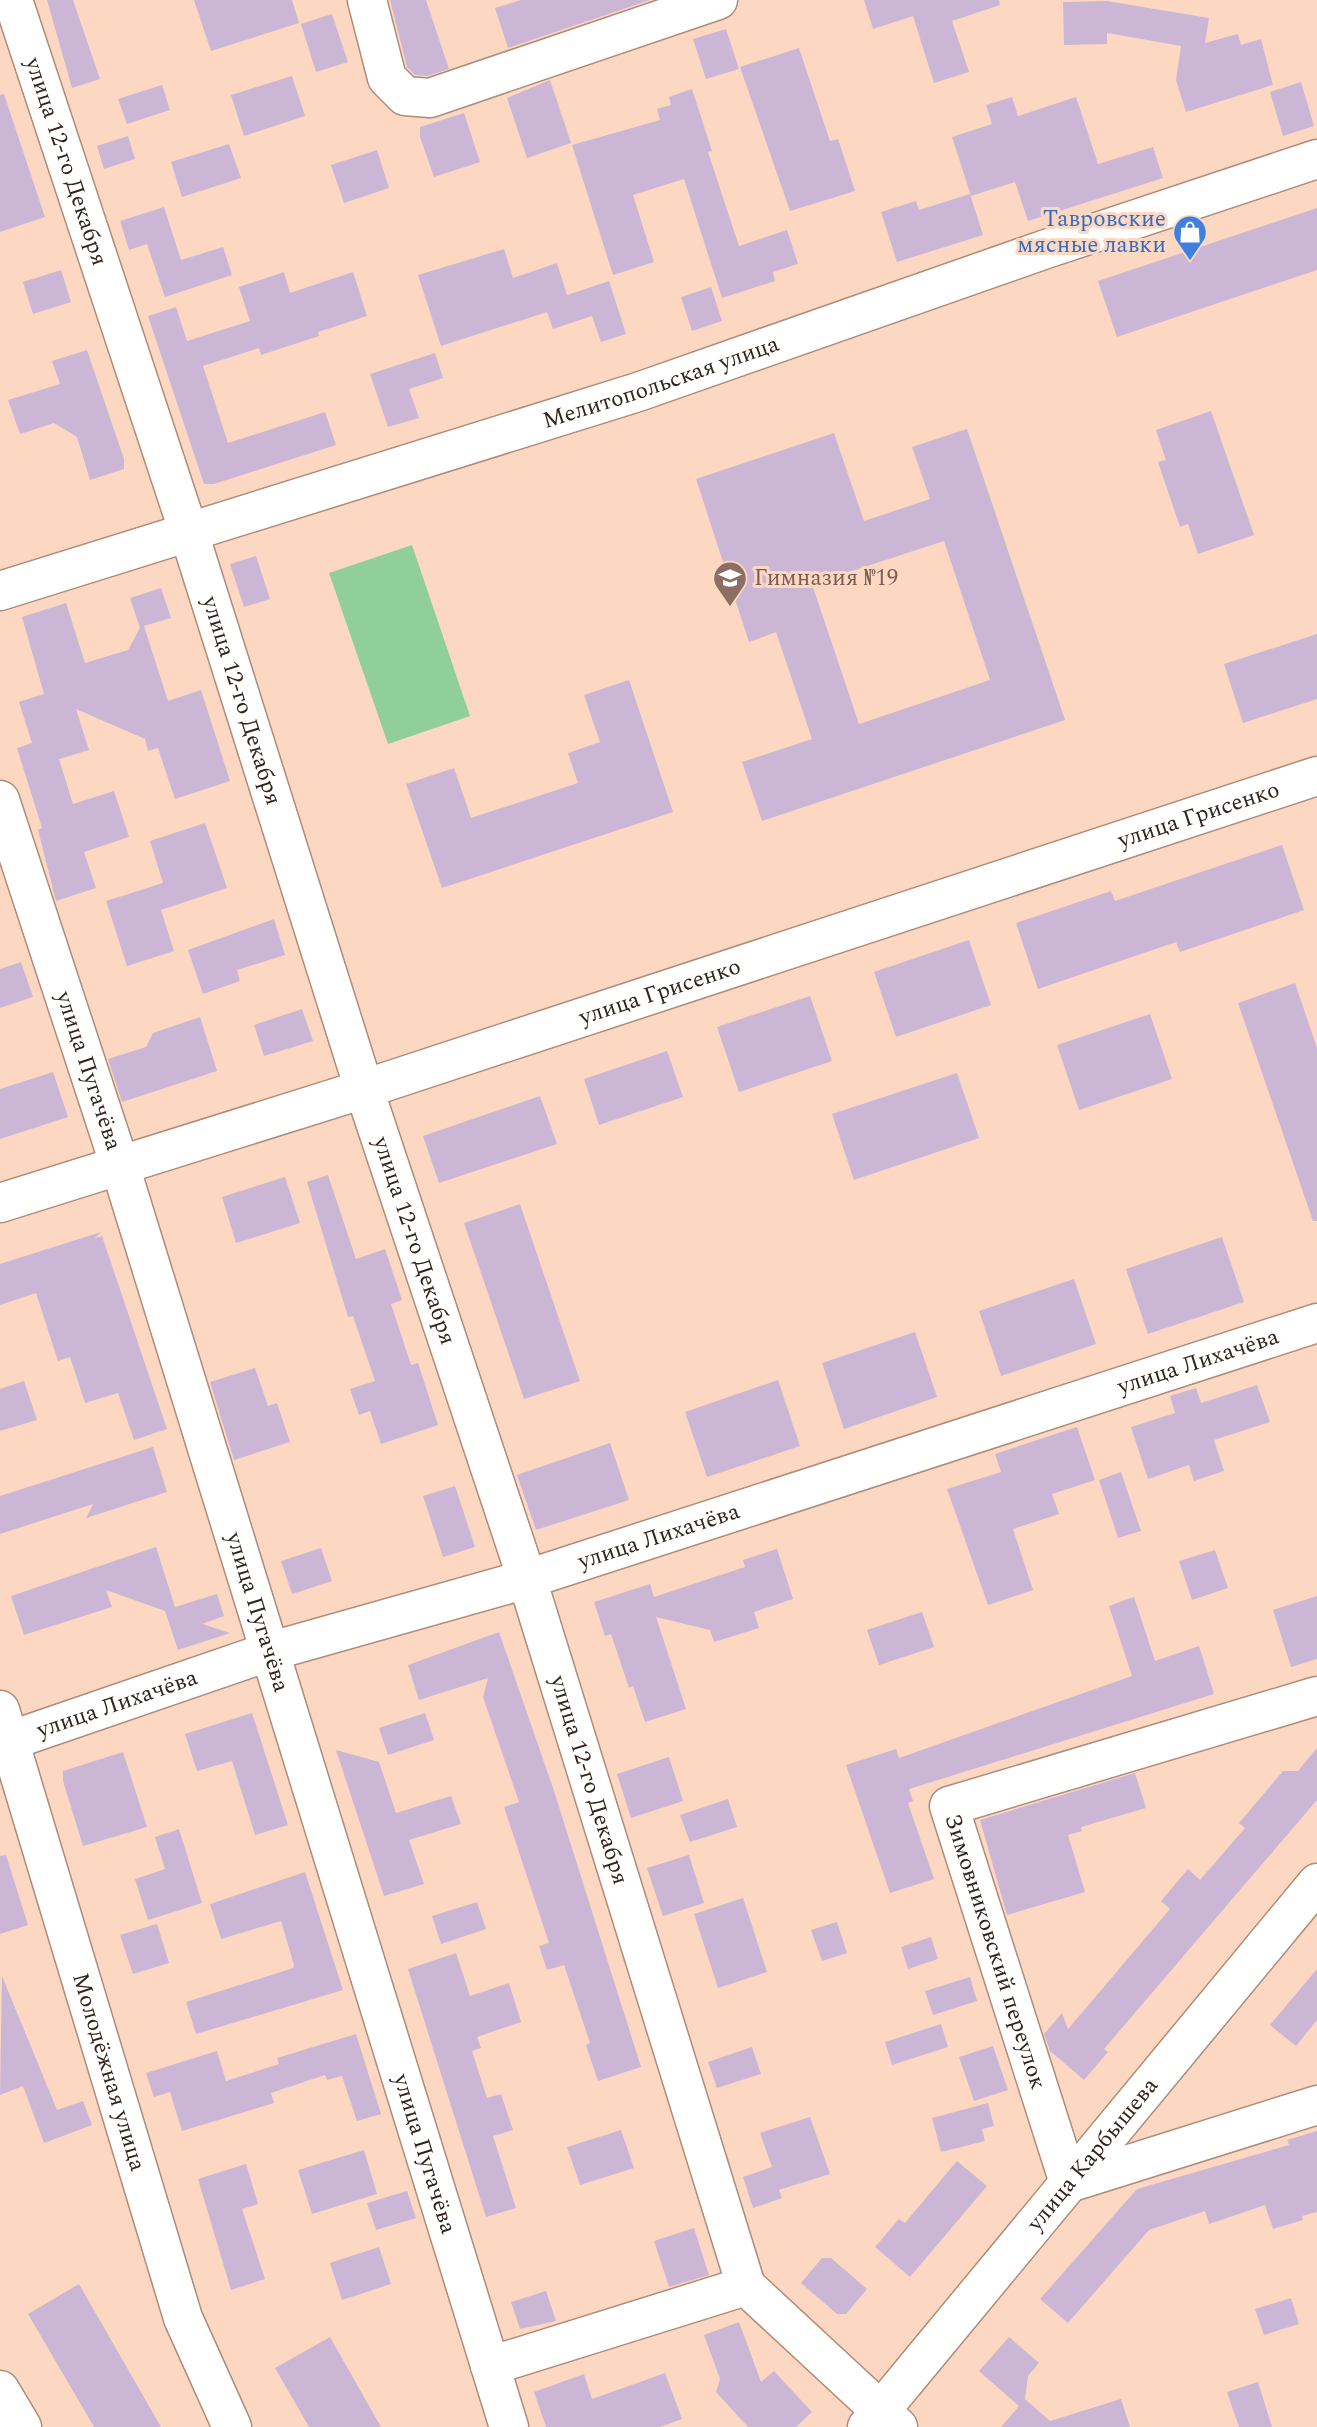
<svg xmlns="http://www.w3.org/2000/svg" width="1317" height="2427" font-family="Spectral,serif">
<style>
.green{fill:#90cf97}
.building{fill:#ccb6d6;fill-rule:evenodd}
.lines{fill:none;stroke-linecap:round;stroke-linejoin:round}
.minor-casing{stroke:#ae8c79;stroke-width:41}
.minor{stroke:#fff;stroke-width:38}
.labels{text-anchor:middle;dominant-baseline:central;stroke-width:6;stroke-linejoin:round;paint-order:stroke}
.street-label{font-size:23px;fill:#32241c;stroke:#fcd8c3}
.shop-label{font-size:23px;fill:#366cbe;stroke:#fcd8c3;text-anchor:end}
.education-label{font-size:23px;fill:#785e54;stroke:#fcd8c3;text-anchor:start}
</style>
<rect width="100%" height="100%" fill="#fcd8c3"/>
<path class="green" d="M412 545 470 716 388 744 329 573Z"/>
<path class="building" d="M47 0H73L100 79 72 88Z
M194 0H292L299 23 211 51Z
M390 0H426L449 69 427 76 415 75 407 67Z
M521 0H650L508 48 495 8Z
M864 0H999L1000 5 952 21 969 72 934 83 913 16 873 29Z
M1107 1 1209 18 1205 43 1238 34 1241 45 1261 39 1273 85 1186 112 1176 80 1181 46 1107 33V44L1064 45 1063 2Z
M332 14 348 62 316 72 301 24Z
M726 29 739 69 706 79 693 39Z
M799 48 830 141 838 139 855 191 790 211 740 67Z
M292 76 305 116 244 136 231 95Z
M550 80 571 143 527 158 507 98Z
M1301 82 1314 126 1283 136 1270 92Z
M162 85 170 110 127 124 118 99Z
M692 89 712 151 708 152 739 246 787 230 798 264 773 272 775 281 722 298 684 179 633 195 654 262 613 275 572 145 660 120 657 109 671 105 669 97Z
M4 94 45 217 0 232V95Z
M1012 97 1018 116 1076 97 1098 164 1153 147 1163 178 1028 221 1015 182 971 196 952 137 992 124 986 105Z
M464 113 480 162 434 177 420 137V127Z
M128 136 135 159 104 169 97 146Z
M229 144 241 178 182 197 171 162Z
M377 150 389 188 344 203 331 165Z
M970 194 983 235 897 262 881 212 916 201 919 210Z
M164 207 181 260 223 247 232 275 165 297 147 244 129 250 120 221Z
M1317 208V270L1117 337 1098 281Z
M504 249 513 278 557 263 567 295 609 281 626 334 601 342 592 316 553 329 547 312 441 346 418 275Z
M61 270 71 302 33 314 23 282Z
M284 272 290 293 353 272 367 316 318 332 319 336 261 355 259 348 203 366 228 443 325 412 336 445 214 484H204L148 316 176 307 187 341 250 321 239 287Z
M711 287 722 321 692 331 681 297Z
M87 350 124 459V469L90 480 77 437 54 423 20 434 8 400 60 384 52 361Z
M435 353 443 378 409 389 419 418 388 427 370 374Z
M1211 411 1254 535 1198 554 1188 524 1180 527 1158 462 1166 460 1156 430Z
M967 429 1065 720 762 821 742 762 812 739 776 632 749 642 696 479 834 433 864 521 930 499 912 447ZM944 541 990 680 859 724 812 584Z
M256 556 270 599 244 607 230 564Z
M161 588 171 618 144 626 168 701 201 690 230 781 175 799 158 748 148 751 145 739 76 709 89 750 59 759 73 804 114 791 129 837 84 852 96 888 56 901 38 830 42 828 17 748 32 743 19 702 44 694 22 617 66 603 85 663 128 650 140 628 130 598Z
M1317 634V699L1243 723 1224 664Z
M629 680 673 812 442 888 406 784 454 768 471 818 578 783 568 753 600 742 584 695Z
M205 823 227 888 161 910 174 951 127 966 106 901 163 883 150 841Z
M1282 845 1304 910 1180 952 1176 942 1038 989 1016 923 1111 891 1115 901Z
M274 919 285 955 237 970 240 981 203 994 188 950Z
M969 940 991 1005 896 1037 874 972Z
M21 962 33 997 0 1008V969Z
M1295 983 1317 1048V1221H1313L1238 1003Z
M810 996 832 1061 739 1092 717 1027Z
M302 1009 313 1041 264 1056 254 1025Z
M1150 1014 1172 1079 1079 1110 1057 1045Z
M200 1017 217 1071 122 1102 108 1059 146 1047 153 1033Z
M667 1051 683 1097 599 1125 584 1079Z
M53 1072 68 1117 0 1139V1089Z
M957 1073 979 1138 854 1180 832 1114Z
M540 1096 557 1144 439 1183 423 1136Z
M328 1175 356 1259 385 1249 402 1300 391 1304 411 1365 418 1363 438 1425 381 1444 370 1411 359 1415 350 1389 375 1381 353 1316 348 1317 307 1182Z
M285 1177 300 1223 236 1243 222 1197Z
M520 1204 580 1381 524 1399 464 1223Z
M101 1232 94 1239 102 1236 167 1429 134 1440 118 1393 85 1403 70 1357 58 1361 36 1293 0 1305V1264Z
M1222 1237 1244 1302 1148 1334 1126 1269Z
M1074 1279 1096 1344 1001 1376 979 1311Z
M915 1332 937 1397 844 1429 822 1363Z
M255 1368 268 1406 277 1403 290 1442 234 1460 210 1382Z
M778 1380 800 1446 707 1477 685 1412Z
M24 1381 37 1420 0 1431V1389Z
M1257 1385 1270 1422 1214 1440 1224 1471 1194 1481 1189 1465 1148 1479 1131 1427 1175 1413 1170 1396 1196 1388 1201 1403Z
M1077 1427 1095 1480 1052 1494 1059 1514 1013 1529 1033 1590 988 1605 947 1489 1001 1472 995 1454Z
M610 1443 629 1500 536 1530 517 1475Z
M153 1447 167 1492 86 1518 93 1504 0 1534V1496Z
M1121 1472 1141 1531 1118 1538 1099 1480Z
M455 1486 475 1547 443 1557 423 1496Z
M156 1547 175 1607 217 1594 224 1616 202 1624 230 1633 178 1650 165 1611 106 1590 112 1607 24 1635 11 1596Z
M321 1548 332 1581 292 1594 281 1561Z
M777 1549 793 1599 754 1612 759 1628 714 1642 710 1630 656 1617 686 1709 645 1722 633 1686 629 1688 611 1634 605 1636 594 1602 650 1584 654 1597 745 1567 743 1560Z
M1215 1550 1228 1588 1192 1600 1179 1561Z
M1317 1596V1659L1291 1667 1273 1610Z
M1134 1597 1155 1661 1199 1646 1214 1694 909 1789 913 1801 908 1803 934 1879 890 1893 846 1765 896 1749 899 1758 1132 1676 1109 1606Z
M922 1612 934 1647 879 1665 867 1630Z
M499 1632 554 1791 641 2067 598 2081 586 2045 590 2043 564 1965 547 1970 539 1946 549 1943 504 1807 519 1802 483 1697 488 1678 419 1700 408 1665Z
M252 1713 288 1825 255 1835 232 1761 197 1771 185 1734Z
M425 1713 434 1740 388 1755 379 1728Z
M1317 1748V1800L1104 2049 1108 2052 1084 2080 1050 2051 1044 2034 1062 2013 1068 2029 1170 1909 1161 1901 1188 1869 1200 1880 1245 1828 1239 1823 1283 1771H1298Z
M336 1750 379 1762 396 1813 451 1796 461 1824 409 1840 424 1884 384 1896Z
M123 1752 147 1827 83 1846 63 1781V1771Z
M669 1757 683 1801 631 1818 617 1774Z
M1135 1773 1146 1808 1081 1827 1082 1831 1068 1835 1085 1892 1007 1915 980 1820Z
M728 1799 737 1827 690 1842 680 1815Z
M179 1829 202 1903 148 1920 135 1879 165 1869 155 1837Z
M6 1855 28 1925 0 1934V1856Z
M689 1855 704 1903 663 1916 647 1868Z
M305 1872 343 1990 196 2034 186 2002 293 1968 294 1965 281 1921 221 1939 210 1904Z
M743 1898 767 1972 718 1988 694 1914Z
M477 1902 486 1929 441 1944 432 1916Z
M837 1922 847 1953 822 1961 811 1930Z
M157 1924 169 1963 133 1974 120 1935Z
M931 1937 938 1959 908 1969 901 1947Z
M456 1953 470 1996 509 1983 521 2022 477 2037 481 2048 472 2051 487 2098 501 2094 513 2130 493 2136 516 2208 486 2217 408 1969Z
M1317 1969V2020L1296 2046 1270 2025Z
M2 1976 57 2110 83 2101 92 2125 44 2143 23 2086 0 2095Z
M970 1977 977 2001 933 2015 925 1991Z
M941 2024 948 2047 892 2065 885 2042Z
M356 2034 381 2114 357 2121 342 2076 327 2080 325 2075 271 2093 274 2103 182 2131 170 2092 154 2097 146 2073 217 2051 226 2081 279 2064 277 2058Z
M993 2046 1008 2090 974 2101 959 2057Z
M752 2047 761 2074 717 2088 708 2062Z
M988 2103 994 2126 982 2129 985 2141 941 2152 932 2118Z
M810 2117 830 2174 779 2190 782 2198 753 2208 743 2177 772 2167 760 2133Z
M621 2130 634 2168 580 2185 567 2147Z
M1317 2131V2212L1302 2216 1303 2220 1273 2229 1265 2205 1209 2224 1205 2211 1149 2230 1068 2323 1040 2299 1137 2189 1289 2145 1287 2140Z
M364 2150 377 2194 312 2214 298 2170Z
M957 2161 987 2186 910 2277 875 2247 899 2219 905 2223Z
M246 2164 258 2204 242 2209 265 2279 231 2290 198 2179Z
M407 2191 416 2218 376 2230 367 2203Z
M694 2228 709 2275 669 2287 654 2241Z
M379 2247 391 2284 342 2300 330 2263Z
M822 2258H831L867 2289 846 2314H837L801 2283Z
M79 2284 161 2427H94L28 2314Z
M546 2291 556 2321 520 2329 511 2302Z
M1291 2298 1299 2324 1264 2335 1255 2309Z
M739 2322 761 2382 774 2371 812 2412 796 2427H748L716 2392 720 2379 704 2335Z
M330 2337 381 2427H309L275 2368Z
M1009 2337 1039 2363 1028 2376 1025 2399 1050 2421 1121 2399 1130 2427H1001L1019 2406 979 2371Z
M665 2373 682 2419 660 2427H546L534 2392 584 2374 592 2399Z
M1258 2382 1272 2427H1239L1227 2392Z"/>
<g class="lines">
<g class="minor-casing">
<g id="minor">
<path id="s1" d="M13 0 189 533 364 1089 527 1579 746 2286 898 2427"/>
<path d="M367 0 387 78 405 96 430 98 718 0"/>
<path id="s2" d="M0 591 638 392 1046 249 1317 159"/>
<path id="s3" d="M0 800 120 1166 509 2427"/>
<path id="s4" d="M0 1203 364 1089 1317 776"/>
<path id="s5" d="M1317 1696 949 1806 1069 2183 1317 2105"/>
<path id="s6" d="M0 1710 183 2318 232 2427"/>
<path id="s7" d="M0 1744 268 1652 527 1579 1317 1323"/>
<path d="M490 2366 746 2286"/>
<path d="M0 2390 22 2427"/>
<path id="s8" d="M867 2427 1317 1883"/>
</g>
</g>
<use href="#minor" class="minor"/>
</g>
<defs>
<g id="shop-pin" transform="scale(1.75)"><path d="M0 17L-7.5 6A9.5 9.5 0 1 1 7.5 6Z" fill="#3f7fe0" stroke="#fcd8c3"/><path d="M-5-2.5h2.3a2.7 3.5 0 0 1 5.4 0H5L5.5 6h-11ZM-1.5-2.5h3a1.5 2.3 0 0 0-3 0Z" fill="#fff"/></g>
<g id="school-pin" transform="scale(1.75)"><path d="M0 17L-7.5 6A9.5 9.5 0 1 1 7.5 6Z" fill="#8d6e63" stroke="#fcd8c3"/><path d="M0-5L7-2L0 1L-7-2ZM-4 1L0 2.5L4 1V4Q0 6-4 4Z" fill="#fff"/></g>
</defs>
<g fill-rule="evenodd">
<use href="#shop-pin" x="1190" y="232"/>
<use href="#school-pin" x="730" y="578"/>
</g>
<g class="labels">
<g class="street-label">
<text stroke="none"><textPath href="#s1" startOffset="170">улица 12-го Декабря</textPath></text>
<text stroke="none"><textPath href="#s2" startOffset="693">Мелитопольская улица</textPath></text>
<text stroke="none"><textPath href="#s1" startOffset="737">улица 12-го Декабря</textPath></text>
<text stroke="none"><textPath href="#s4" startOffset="1260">улица Грисенко</textPath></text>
<text stroke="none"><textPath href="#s4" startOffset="693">улица Грисенко</textPath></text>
<text stroke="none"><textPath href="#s3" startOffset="285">улица Пугачёва</textPath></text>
<text stroke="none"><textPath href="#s1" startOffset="1304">улица 12-го Декабря</textPath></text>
<text stroke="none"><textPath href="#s7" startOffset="1258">улица Лихачёва</textPath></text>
<text stroke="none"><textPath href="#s7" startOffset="691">улица Лихачёва</textPath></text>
<text stroke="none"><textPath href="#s3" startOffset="852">улица Пугачёва</textPath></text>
<text stroke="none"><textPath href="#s7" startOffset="124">улица Лихачёва</textPath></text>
<text stroke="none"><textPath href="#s1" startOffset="1871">улица 12-го Декабря</textPath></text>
<text stroke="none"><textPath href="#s5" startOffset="537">Зимовниковский переулок</textPath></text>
<text stroke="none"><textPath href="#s6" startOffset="378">Молодёжная улица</textPath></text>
<text stroke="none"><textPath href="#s3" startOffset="1419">улица Пугачёва</textPath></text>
<text stroke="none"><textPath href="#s8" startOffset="354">улица Карбышева</textPath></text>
</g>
<g class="shop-label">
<text x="1166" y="219">Тавровские<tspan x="1166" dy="26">мясные лавки</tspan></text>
</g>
<g class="education-label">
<text x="754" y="578">Гимназия №19</text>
</g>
</g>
</svg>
